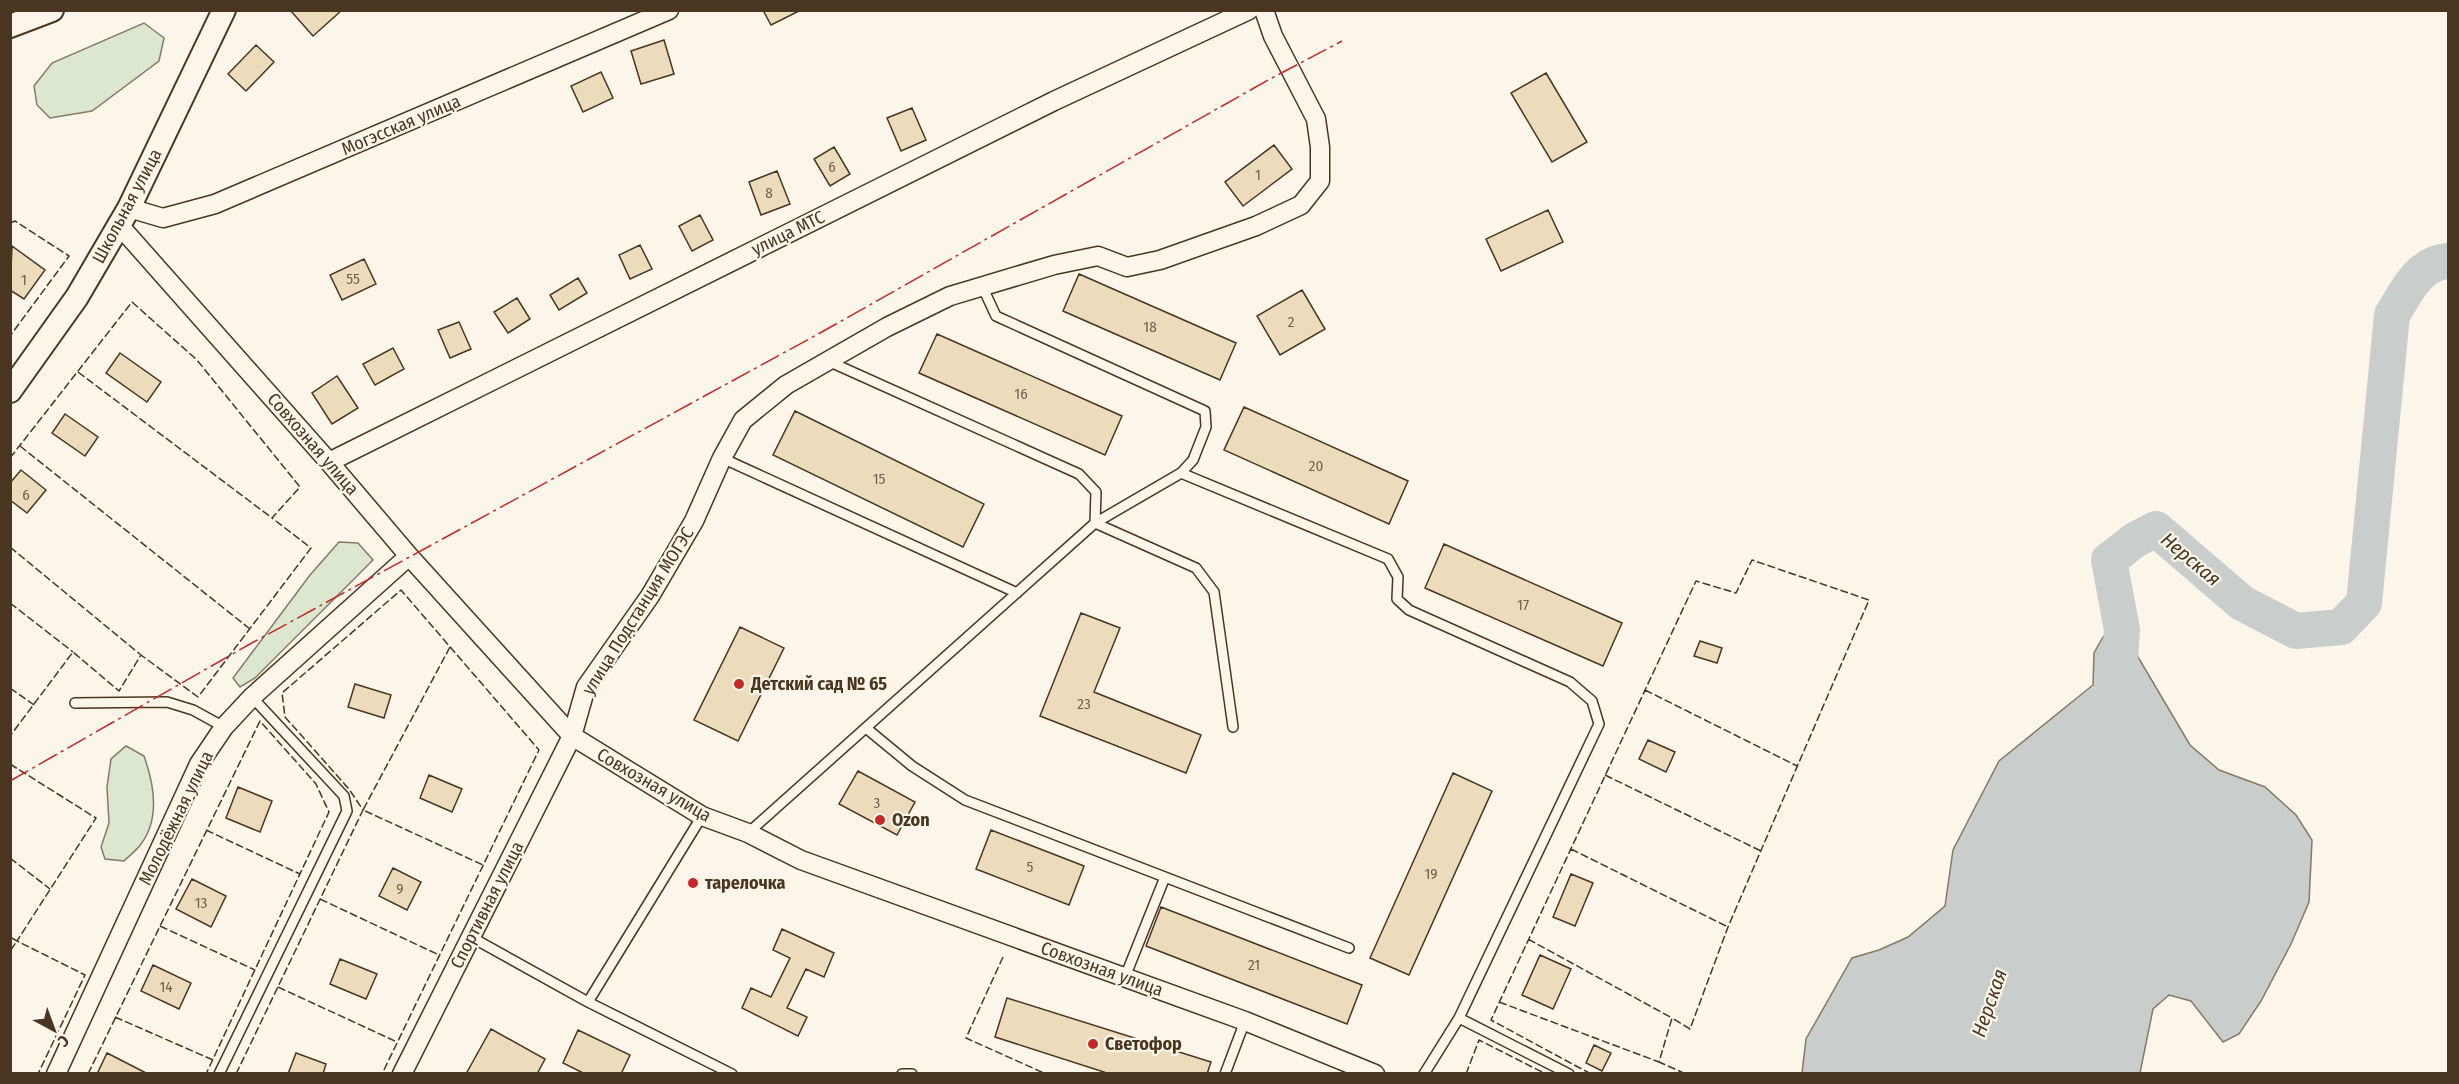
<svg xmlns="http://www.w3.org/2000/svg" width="2459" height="1084" font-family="'Fira Sans Condensed',sans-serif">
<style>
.green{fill:#dce7d0;stroke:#887966;stroke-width:1.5}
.water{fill:#c9cecd;stroke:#887966;stroke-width:1.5}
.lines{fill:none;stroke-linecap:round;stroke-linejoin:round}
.river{stroke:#c9cecd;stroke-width:36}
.building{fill:#ecdcbc;stroke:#4a3520;stroke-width:1.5}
.service-casing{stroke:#4a3520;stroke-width:12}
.minor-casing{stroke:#4a3520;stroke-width:21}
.tertiary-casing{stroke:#4a3520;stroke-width:26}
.service{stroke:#fbf6e9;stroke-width:9}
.minor{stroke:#fbf6e9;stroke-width:18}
.tertiary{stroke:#fbf6e9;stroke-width:22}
.fence{stroke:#4a3520;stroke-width:1.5;stroke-dasharray:8 3;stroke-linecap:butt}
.power{stroke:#c62828;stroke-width:1.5;stroke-dasharray:21 4.5 3 4.5;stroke-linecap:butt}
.poi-dot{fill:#c62828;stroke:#fbf6e9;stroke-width:2}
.labels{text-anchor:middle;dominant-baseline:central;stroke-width:4.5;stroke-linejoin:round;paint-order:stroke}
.number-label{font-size:15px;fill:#725f47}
.street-label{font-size:18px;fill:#4a3520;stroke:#fbf6e9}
.poi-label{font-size:18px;font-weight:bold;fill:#4a3520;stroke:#fbf6e9;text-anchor:start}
.water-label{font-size:20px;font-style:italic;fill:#4a3520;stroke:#fbf6e9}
</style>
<rect width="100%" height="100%" fill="#fbf6e9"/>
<path class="green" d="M144 23 164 38 159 61 92 111 50 118 37 105 34 86 52 63Z
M339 542 358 543 373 560 255 678 240 687 233 678 310 575Z
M126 746 144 756C154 784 160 819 141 844 137 850 129 856 124 861L105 859 101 847 109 823 107 787 111 759Z"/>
<path class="water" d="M2122 630 2190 745 2219 770 2265 787 2296 815 2312 840 2309 902 2291 944 2261 1001 2239 1034 2223 1042 2191 1001 2169 995 2153 1009 2140 1073H1802L1806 1039 1852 958 1879 950 1908 937 1945 906 1953 850 1999 761 2093 685 2094 653 2103 637Z"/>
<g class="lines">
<path class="river" d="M2119 678 2122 630 2109 560 2135 540 2156 529 2242 603 2296 631 2341 627 2364 603 2392 315C2406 292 2419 263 2448 261"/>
</g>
<path class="building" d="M290 10H342L313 36Z
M763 10H801L771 25Z
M664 40 674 74 641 84 631 51Z
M256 45 274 62 246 91 228 74Z
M601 72 613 98 583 112 571 86Z
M1546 73 1587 142 1552 162 1511 93Z
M912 108 926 140 901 151 887 118Z
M1274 145 1292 169 1243 206 1225 182Z
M834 147 850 174 830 186 814 159Z
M777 171 790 204 761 215 749 182Z
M1548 210 1563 242 1501 271 1486 239Z
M700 215 713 240 692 251 679 226Z
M640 245 652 269 630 279 619 255Z
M12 246 45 270 24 299 10 290Z
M364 259 376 284 342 300 330 275Z
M1079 274 1236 343 1220 380 1063 311Z
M578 278 587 293 559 310 550 295Z
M1302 290 1325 329 1280 355 1257 316Z
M517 298 530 319 508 333 494 312Z
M459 322 471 349 450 358 438 330Z
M937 334 1122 416 1105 455 919 373Z
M393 348 404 369 375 385 363 364Z
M120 353 161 382 147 402 106 373Z
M337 376 358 408 332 424 312 393Z
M1244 407 1408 481 1389 524 1224 450Z
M795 411 984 504 963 547 773 455Z
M65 414 98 437 85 456 52 433Z
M21 470 46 490 27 513 10 500V483Z
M1444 544 1622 623 1603 666 1425 588Z
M1081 613 1120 628 1094 692 1201 735 1186 773 1040 716Z
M740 627 784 648 738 741 694 720Z
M1700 641 1722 648 1717 663 1694 656Z
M355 684 391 695 384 718 348 707Z
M1648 740 1675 752 1666 772 1639 759Z
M858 771 915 802 897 835 839 804Z
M1453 773 1492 791 1409 975 1370 958Z
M429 775 462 789 452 812 420 798Z
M238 787 272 801 260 832 226 818Z
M991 830 1084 866 1069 905 976 869Z
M393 868 421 882 407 910 379 896Z
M1571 874 1593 883 1575 926 1553 917Z
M192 879 226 896 211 927 176 909Z
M1161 907 1362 985 1347 1024 1146 946Z
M782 929 834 953 824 977 806 969 787 1008 807 1017 798 1036 742 1008 751 988 771 997 790 958 773 950Z
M1540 955 1571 969 1553 1009 1522 995Z
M340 959 377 974 366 999 330 984Z
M153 965 191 983 179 1009 141 991Z
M1007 998 1211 1062 1207 1074H1110L995 1037Z
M491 1029 545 1059 537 1074H466Z
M578 1030 630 1055 621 1074H585L563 1063Z
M1594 1045 1611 1053 1602 1071 1586 1063Z
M107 1053 148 1074H97Z
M296 1053 326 1064 323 1074H288Z"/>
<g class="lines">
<g class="service-casing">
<path id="service" d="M828 361 1079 474 1096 492 1095 523 1196 568 1214 592 1233 727
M722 458 1017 593
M1181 473 1388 559 1398 577 1397 599 1409 610 1570 682 1592 701 1599 724 1459 1018 1424 1074
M75 703 167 702 193 710 224 727
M866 728 912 766 965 800 1349 948
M748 833 1095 523 1181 473 1193 460 1206 427 1205 411 996 316 982 286
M471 937 588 1002 702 816
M1125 977 1165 877
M588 1002 732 1074
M1459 1018 1569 1074
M219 1074 347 811 344 796 252 697
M902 1074H912
M1225 1074 1245 1021"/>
</g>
<g class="minor-casing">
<path id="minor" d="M129 208 163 218 215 204 669 10
M119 225 329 462 409 556 572 736 702 816 748 833 801 860 1245 1021 1375 1074
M329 462 1054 101 1249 10
M56 1074 199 764 224 727 252 697 409 556
M402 1074 572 736 586 687 650 596 694 521 722 458 743 420 786 385 887 327 950 296 1054 265 1098 256 1127 267 1160 260 1256 226 1301 205 1320 181V147L1316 119 1273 36 1264 10"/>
</g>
<g class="tertiary-casing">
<path id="tertiary" d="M10 26 52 10
M10 391 77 297 129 208 224 10"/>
</g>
<use href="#service" class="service"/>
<use href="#minor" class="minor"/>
<use href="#tertiary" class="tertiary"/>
<path class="fence" d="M10 223 15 221 69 256 10 336
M78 372 272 518
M20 446 250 629
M10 458 132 302 197 360 300 487 272 518 311 548 198 697 141 655 119 691 73 652 10 736
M10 547 141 655
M10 603 73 652
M450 647 363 810 483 865
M10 688 34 705
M1645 690 1797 766
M10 764 96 818 17 941 85 975 38 1074
M1605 775 1761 851
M206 830 300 874
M1571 849 1728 927
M10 858 50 889
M320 899 439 955
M160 926 255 970
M10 937 17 941 10 951
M1528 939 1672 1018
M1003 957 966 1038 1046 1074
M278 987 397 1042
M1499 1002 1659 1062
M115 1017 213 1060
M88 1074 260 721 316 784 329 812 206 1074
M236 1074 363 810 349 789 285 717 282 693 401 590 539 750 382 1074
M1466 1074 1479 1040 1546 1074
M1591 1074 1491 1020 1696 581 1736 593 1752 560 1869 600 1728 927 1690 1029 1672 1018 1659 1062 1686 1074"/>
<path class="power" d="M10 781 250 644 820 333 1270 79 1342 41"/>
</g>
<g class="poi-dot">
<circle cx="739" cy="684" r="6"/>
<circle cx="880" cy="820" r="6"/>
<circle cx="693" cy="883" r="6"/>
<circle cx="1093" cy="1044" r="6"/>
</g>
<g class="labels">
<g class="number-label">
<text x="832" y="167">6</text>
<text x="1258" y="175">1</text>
<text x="769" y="193">8</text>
<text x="353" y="279">55</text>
<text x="24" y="280">1</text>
<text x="1291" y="322">2</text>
<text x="1150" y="327">18</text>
<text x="1021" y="394">16</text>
<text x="1316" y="466">20</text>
<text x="879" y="479">15</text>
<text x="26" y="495">6</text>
<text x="1523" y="605">17</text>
<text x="1084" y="704">23</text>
<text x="877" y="803">3</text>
<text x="1030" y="867">5</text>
<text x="1431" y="874">19</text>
<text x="400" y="889">9</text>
<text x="201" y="903">13</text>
<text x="1254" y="965">21</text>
<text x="166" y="987">14</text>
</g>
<g class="street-label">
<text transform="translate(401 125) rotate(-23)">Могэсская улица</text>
<text transform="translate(127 206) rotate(-62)">Школьная улица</text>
<text transform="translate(788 233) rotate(-26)">улица МТС</text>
<text transform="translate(313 444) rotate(49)">Совхозная улица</text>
<text transform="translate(638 611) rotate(-58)">улица Подстанция МОГЭС</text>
<text transform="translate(654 785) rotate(30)">Совхозная улица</text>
<text transform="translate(176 818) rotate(-64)">Молодёжная улица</text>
<text transform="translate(487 905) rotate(-63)">Спортивная улица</text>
<text transform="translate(1102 969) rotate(20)">Совхозная улица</text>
</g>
<g class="poi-label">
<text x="751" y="684">Детский сад № 65</text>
<text x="892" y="820">Ozon</text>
<text x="705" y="883">тарелочка</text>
<text x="1105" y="1044">Светофор</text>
</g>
<g class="water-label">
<text transform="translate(2191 559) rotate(40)">Нерская</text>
<text transform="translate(1989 1003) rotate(-71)">Нерская</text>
</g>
</g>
<rect width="2459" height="1084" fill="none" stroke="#4a3520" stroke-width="24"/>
<g transform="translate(54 1030) rotate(139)" stroke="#fbf6e9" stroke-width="4.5" paint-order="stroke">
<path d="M0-4.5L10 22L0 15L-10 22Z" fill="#4a3520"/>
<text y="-9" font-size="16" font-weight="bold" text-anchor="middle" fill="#4a3520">С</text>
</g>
</svg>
